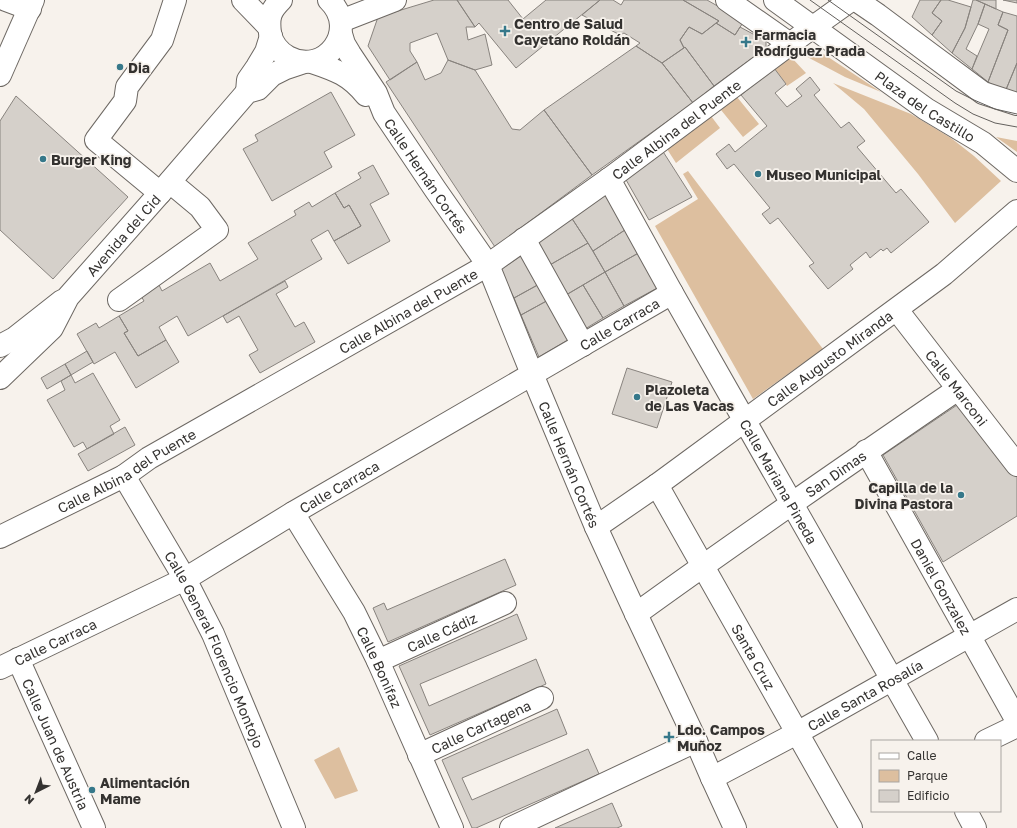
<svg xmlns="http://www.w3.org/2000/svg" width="1017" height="828" font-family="'Golos Text',sans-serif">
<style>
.green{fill:#ddbf9f}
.building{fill:#d5d0ca;stroke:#88837e}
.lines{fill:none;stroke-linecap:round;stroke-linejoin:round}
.minor-casing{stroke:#6d6863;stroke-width:24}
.minor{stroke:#fff;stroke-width:22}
.tram{stroke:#63605d;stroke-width:1}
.poi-dot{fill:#36788a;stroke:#f7f2ec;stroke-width:1.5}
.labels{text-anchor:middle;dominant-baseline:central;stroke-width:3.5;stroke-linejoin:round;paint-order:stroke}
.poi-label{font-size:14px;font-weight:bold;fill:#343230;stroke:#f7f2ec;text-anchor:start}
.street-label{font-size:14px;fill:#343230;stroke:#f7f2ec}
</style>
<rect width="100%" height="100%" fill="#f7f2ec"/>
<path class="green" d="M816 49 881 92 845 77 796 51Z
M791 57 806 73 787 86 774 68Z
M833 83 911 114 951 138 974 156 1001 181 955 223 918 174 864 109Z
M737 97 759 124 743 137 721 110Z
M711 116 720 128 676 163 667 149Z
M996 137 1017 141V152Z
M688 171 823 349 753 399 655 226 698 199 683 174Z
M339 747 358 791 335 799 314 760Z"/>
<path class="building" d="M434 0H457L475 27H466L468 40 485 34 492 65 475 70 448 60 437 33 410 43V51L417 62 390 80 368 46 378 17Z
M457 0H508L523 19 546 0H600L516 68 479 23 475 27Z
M600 0H613L621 5 624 0H683L719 21 702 34 689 27 680 40 684 48 662 63 636 46 640 43 624 33 620 35 582 15Z
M683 0H707L744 21 735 35 716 23 719 21Z
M920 0H941L932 13 942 21 932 35 912 17Z
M941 0H948L971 7 965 28 952 53 932 35 942 21 932 13Z
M973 0H976L985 4 978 24 966 49 977 56 972 69 952 53 965 28Z
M976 0H996V9L985 4Z
M1003 0H1017V3Z
M985 4 1003 12 998 25 1008 30 988 82 972 69 989 29 978 24Z
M1003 12 1017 16V63L1005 92 988 82 1008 30 998 25Z
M716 23 735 35 740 27 766 41V48L714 86 685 47 684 48 680 40 689 27 702 34Z
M636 46 662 63 693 103 592 175 544 110Z
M685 47 714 86 693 103 662 63Z
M448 60 475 70 512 129 520 130 544 110 592 175 495 247 386 82 417 62 425 80 441 73Z
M1017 63V96L1005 92Z
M774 68 786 84 775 93 787 107 802 96 796 89 810 77 820 90 814 95 841 128 849 122 865 141 857 147 896 193 901 189 929 222 891 253 887 248 883 251 881 249 870 258 866 252 850 265 853 269 828 289 809 266 814 263 778 218 770 224 762 214 770 208 734 164 727 169 716 154 729 144 735 152 767 126 741 95Z
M331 92 355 135 324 152 332 167 272 201 243 149 258 141 255 135Z
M16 96 128 197 53 279 0 230V121Z
M662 150 692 197 649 220 625 178Z
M373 165 389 194 370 204 390 241 348 264 334 241 361 226 349 205 344 208 335 193 361 178 358 173Z
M335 193 344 208 349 205 361 226 334 241 328 230 311 240 322 259 188 336 177 316 159 327 166 340 138 356 124 333 128 331 119 316 144 301 141 296 159 285 162 291 210 263 220 281 258 259 248 243 296 215 294 211 309 202 312 207Z
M606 194 628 228 593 251 571 217Z
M571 217 588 243 548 266 535 245Z
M628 228 642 251 605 272 593 251Z
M588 243 605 272 566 295 548 266Z
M642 251 661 286 624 306 605 272Z
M527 252 543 282 514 298 500 270Z
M605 272 624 306 603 318 583 285Z
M285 281 288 287 276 294 295 327 304 322 315 342 260 373 249 355 258 350 239 316 227 323 223 316Z
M543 282 552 298 521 315 514 298Z
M583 285 603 318 585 329 566 295Z
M552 298 573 337 539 357 521 315Z
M119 316 128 331 124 333 138 356 166 340 179 362 136 388 115 352 94 364 77 334 96 323 99 328Z
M87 351 93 362 71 375 65 364Z
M65 364 71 375 47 389 41 378Z
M627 368 672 382 657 428 612 414Z
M93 373 120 420 110 426 114 434 87 449 83 442 74 447 47 400 65 390 61 381 71 375 75 383Z
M960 403 1017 474V516L943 562 883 455Z
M125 427 135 445 88 471 78 454Z
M505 559 516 585 388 642 373 608 384 603 387 610Z
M517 614 527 639 420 684 429 706 536 659 546 684 430 735 399 666Z
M557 709 567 734 462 778 472 800 588 749 599 774 476 828H472L442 760Z
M612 803 622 826 617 828H555Z"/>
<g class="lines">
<g class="minor-casing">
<g id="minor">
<path d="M6 0 30 9"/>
<path d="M243 0 269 27"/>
<path d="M281 0C270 11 268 17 270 33 272 43 279 52 288 57 325 77 360 30 329 0"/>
<path d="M727 0 790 44"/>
<path id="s1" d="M775 0 926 109 983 143 1017 171"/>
<path d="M856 0 878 15 933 56 983 93 1017 104"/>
<path d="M341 21 395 0"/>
<path id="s2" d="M341 34 344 44 350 54 376 93 384 113 435 189 488 265 532 374 596 527 636 614 696 741 712 778 735 828"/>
<path d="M312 62C336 70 350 75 366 95"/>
<path d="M0 75 33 0"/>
<path d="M247 92 248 80 257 67 266 52 271 36"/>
<path id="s3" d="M609 179 672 293 927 741"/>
<path d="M160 193 96 140 125 101 127 87 162 40 175 0"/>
<path d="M524 239 583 345"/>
<path d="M119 300 217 230 200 207 170 182"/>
<path id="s4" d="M897 310 1017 465"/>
<path d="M0 346 15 338 62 301"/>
<path id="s5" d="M0 378 52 328 68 297 160 193 247 92 258 89 272 75 286 68 304 62"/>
<path id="s6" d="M866 451 1017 721"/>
<path id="s7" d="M124 476 185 579 213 634 294 828"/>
<path id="s8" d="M657 485 851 828"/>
<path id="s9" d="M293 513 354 612 378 661 452 828"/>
<path id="s10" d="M596 527 657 485 944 274 1017 211"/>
<path id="s11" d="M0 537 124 476 149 458 488 265 609 179 802 35 851 0"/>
<path id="s12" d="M636 614C742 537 850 463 958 389"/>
<path id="s13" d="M18 659 94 828"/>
<path id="s14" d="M378 661 505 603"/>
<path id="s15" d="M0 668 185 579 293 513 672 293"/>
<path d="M986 741 1017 726"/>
<path id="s16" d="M419 755 542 698"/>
<path id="s17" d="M712 778 797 733 1017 609"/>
<path d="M966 811 975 828"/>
<path d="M511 828 696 741"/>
</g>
</g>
<use href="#minor" class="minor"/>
<path class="tram" d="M810 0 955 103 973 114 995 123 1017 127
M828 0 956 91 974 100 995 109 1017 114"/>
</g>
<g class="poi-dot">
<path d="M503 25h4v4h4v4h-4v4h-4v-4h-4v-4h4z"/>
<path d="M744 36h4v4h4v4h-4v4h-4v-4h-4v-4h4z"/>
<circle cx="120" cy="67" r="4"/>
<circle cx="43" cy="159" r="4"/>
<circle cx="758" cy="174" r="4"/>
<circle cx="637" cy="397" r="4"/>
<circle cx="961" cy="495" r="4"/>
<path d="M667 731h4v4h4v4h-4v4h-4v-4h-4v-4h4z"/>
<circle cx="92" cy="790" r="4"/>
</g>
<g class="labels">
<g class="poi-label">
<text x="514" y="23">Centro de Salud<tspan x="514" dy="16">Cayetano Roldán</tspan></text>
<text x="754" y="34">Farmacia<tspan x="754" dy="16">Rodríguez Prada</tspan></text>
<text x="128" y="67">Dia</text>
<text x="51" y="159">Burger King</text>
<text x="766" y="174">Museo Municipal</text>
<text x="645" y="389">Plazoleta<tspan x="645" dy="16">de Las Vacas</tspan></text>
<text x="953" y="487" text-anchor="end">Capilla de la<tspan x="953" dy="16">Divina Pastora</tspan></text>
<text x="677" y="729">Ldo. Campos<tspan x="677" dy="16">Muñoz</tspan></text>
<text x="100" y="782">Alimentación<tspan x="100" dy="16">Mame</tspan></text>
</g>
<g class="street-label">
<text stroke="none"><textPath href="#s1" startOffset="184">Plaza del Castillo</textPath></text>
<text stroke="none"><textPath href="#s11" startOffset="791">Calle Albina del Puente</textPath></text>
<text stroke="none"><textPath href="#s2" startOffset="166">Calle Hernán Cortés</textPath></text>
<text stroke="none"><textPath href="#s5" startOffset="190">Avenida del Cid</textPath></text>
<text stroke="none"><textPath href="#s11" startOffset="467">Calle Albina del Puente</textPath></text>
<text stroke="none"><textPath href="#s15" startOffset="709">Calle Carraca</textPath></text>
<text stroke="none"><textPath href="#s10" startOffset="288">Calle Augusto Miranda</textPath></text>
<text stroke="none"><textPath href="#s4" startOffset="98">Calle Marconi</textPath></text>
<text stroke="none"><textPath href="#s2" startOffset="490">Calle Hernán Cortés</textPath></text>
<text stroke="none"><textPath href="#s11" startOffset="143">Calle Albina del Puente</textPath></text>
<text stroke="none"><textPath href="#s12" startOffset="244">San Dimas</textPath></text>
<text stroke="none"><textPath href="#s3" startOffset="347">Calle Mariana Pineda</textPath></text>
<text stroke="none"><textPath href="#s15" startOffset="385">Calle Carraca</textPath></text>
<text stroke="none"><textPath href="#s6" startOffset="155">Daniel Gonzalez</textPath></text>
<text stroke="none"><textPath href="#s14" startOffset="70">Calle Cádiz</textPath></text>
<text stroke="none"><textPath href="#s15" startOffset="61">Calle Carraca</textPath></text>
<text stroke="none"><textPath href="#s7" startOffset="196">Calle General Florencio Montojo</textPath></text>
<text stroke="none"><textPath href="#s8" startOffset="197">Santa Cruz</textPath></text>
<text stroke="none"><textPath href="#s9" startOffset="177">Calle Bonifaz</textPath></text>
<text stroke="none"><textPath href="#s17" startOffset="174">Calle Santa Rosalía</textPath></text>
<text stroke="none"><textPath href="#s16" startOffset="68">Calle Cartagena</textPath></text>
<text stroke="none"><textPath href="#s13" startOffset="93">Calle Juan de Austria</textPath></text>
</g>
</g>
<rect x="871" y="740" width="130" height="72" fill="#f7f2ec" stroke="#a9a5a1"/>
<rect x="879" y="753" width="20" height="6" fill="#ffffff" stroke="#a9a5a1"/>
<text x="907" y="760" font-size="12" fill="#343230">Calle</text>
<rect x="879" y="770" width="20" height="12" fill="#ddbf9f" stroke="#a9a5a1"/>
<text x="907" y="780" font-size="12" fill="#343230">Parque</text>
<rect x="879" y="790" width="20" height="12" fill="#d5d0ca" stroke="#a9a5a1"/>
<text x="907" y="800" font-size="12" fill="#343230">Edificio</text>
<g transform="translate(36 792) rotate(222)" stroke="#f7f2ec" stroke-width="3" paint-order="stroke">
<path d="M0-3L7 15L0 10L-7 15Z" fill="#343230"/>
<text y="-6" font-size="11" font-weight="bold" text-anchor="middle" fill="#343230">N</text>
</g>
</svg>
